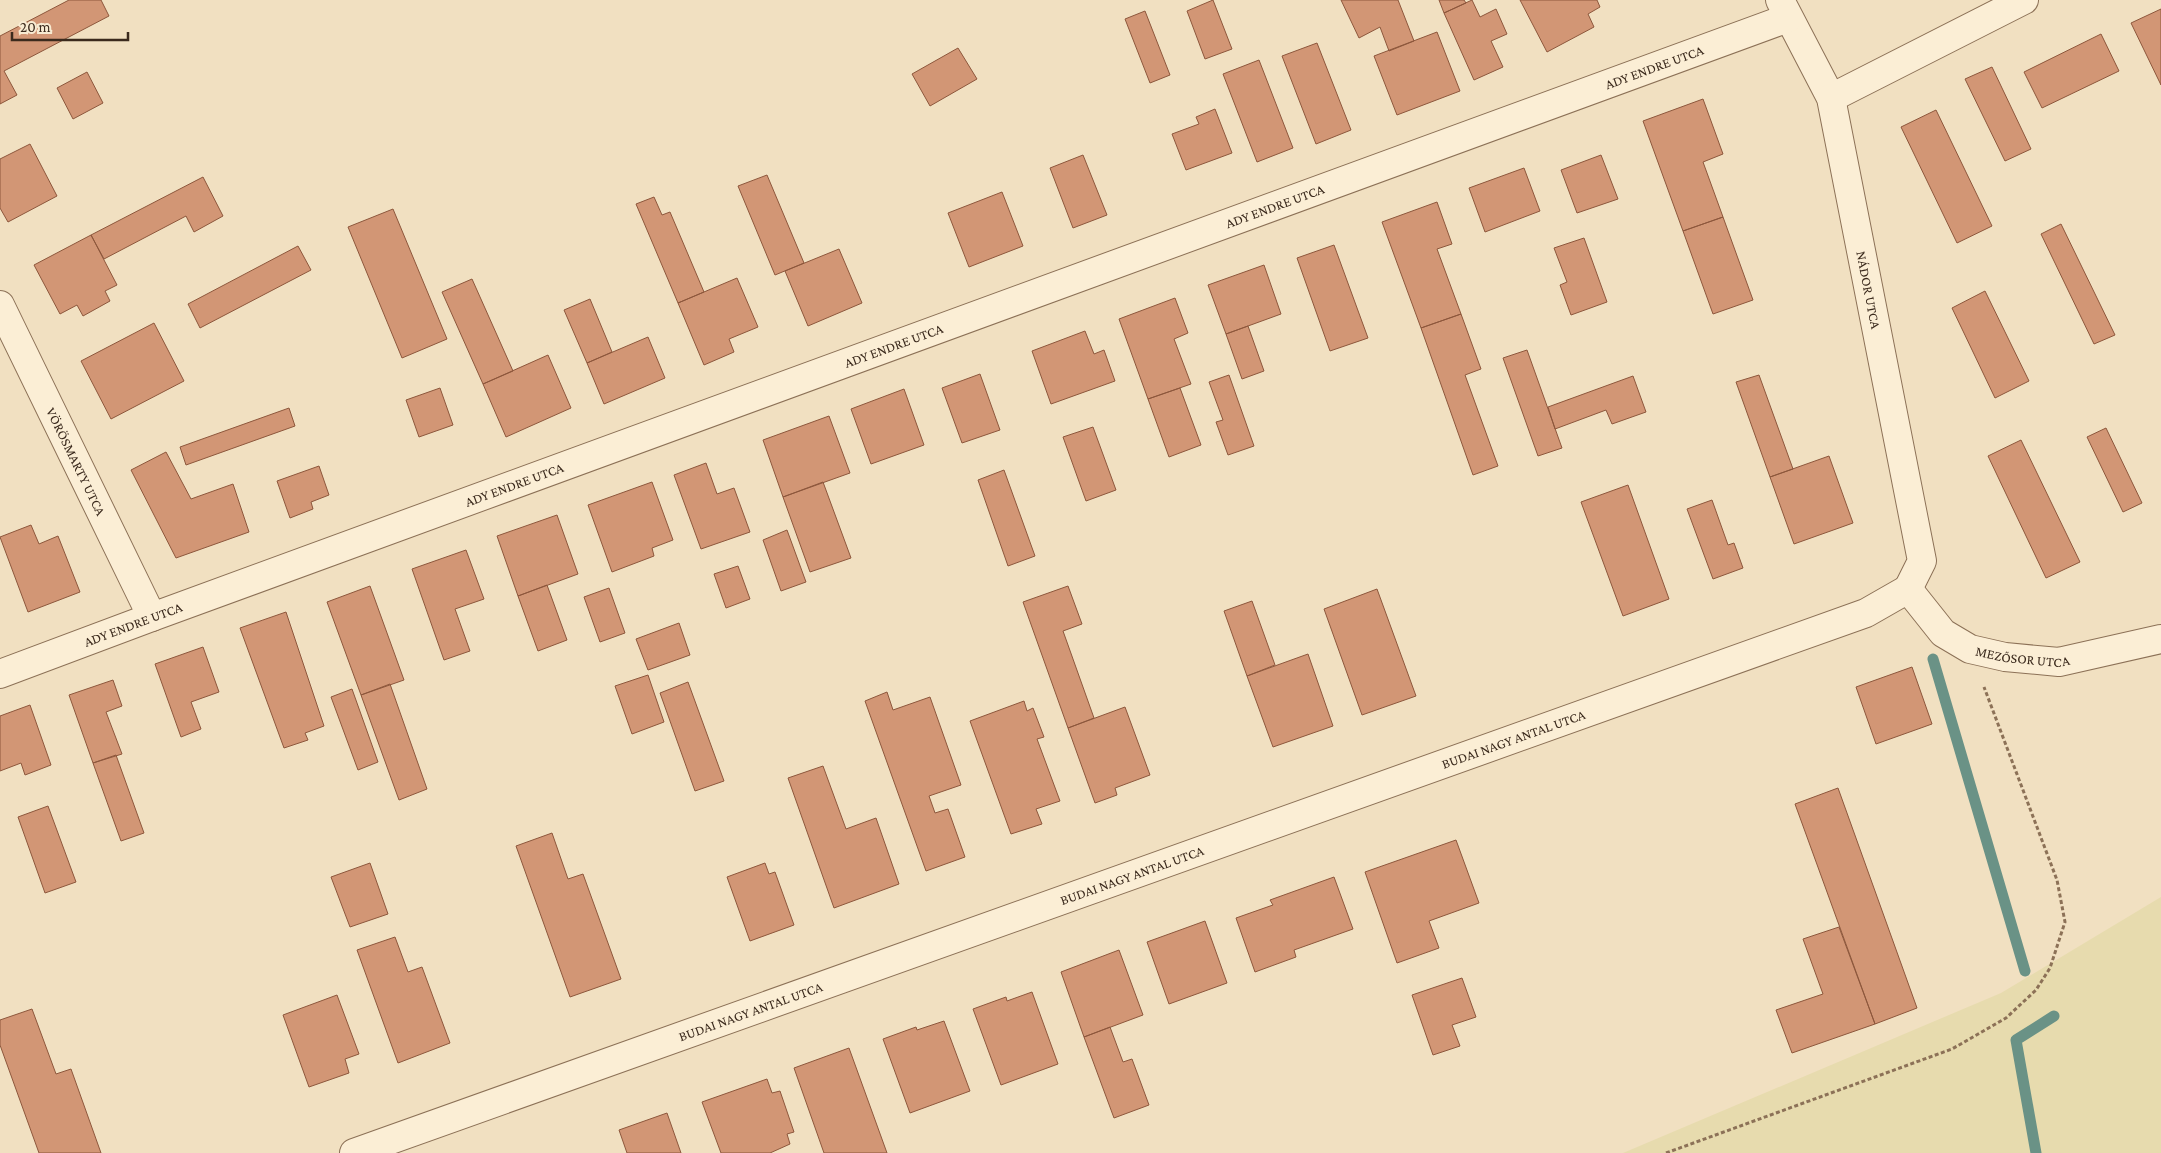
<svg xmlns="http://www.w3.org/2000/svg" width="2161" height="1153" font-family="'Crimson Pro',serif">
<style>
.farmland{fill:#e7dbae}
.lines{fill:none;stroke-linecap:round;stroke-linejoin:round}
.stream{stroke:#6a9286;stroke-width:11}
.building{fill:#d29675;stroke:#8d573c}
.street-casing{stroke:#8c7157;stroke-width:30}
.path{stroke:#8c7157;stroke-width:3;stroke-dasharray:4 2.5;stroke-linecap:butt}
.street{stroke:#fbeed5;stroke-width:28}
.labels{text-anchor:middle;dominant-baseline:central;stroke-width:4;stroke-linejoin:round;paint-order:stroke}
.street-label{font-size:14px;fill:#3b2a1d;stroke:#f8ebd2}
</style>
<rect width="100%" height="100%" fill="#f1e0c1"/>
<path class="farmland" d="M2161 897V1153H1623L2001 993Z"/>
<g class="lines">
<path class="stream" d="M1933 659 2025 971
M2036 1153 2016 1040 2054 1016"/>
</g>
<path class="building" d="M69 0H101L109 16 4 71 17 95 0 104V36Z
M1213 0 1232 49 1205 59 1187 11Z
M1341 0H1398L1414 41 1389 51 1380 27 1359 38Z
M1439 0H1464L1466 3 1444 13Z
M1472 0 1480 17 1496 9 1507 34 1491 41 1503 67 1474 80 1444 13Z
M1520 0H1597L1600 7 1588 14 1594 27 1547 52Z
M2161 9V85L2131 23Z
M1145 11 1170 75 1150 83 1125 19Z
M1437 32 1460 91 1397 115 1374 56Z
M2101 34 2119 71 2042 108 2024 72Z
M1317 43 1351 130 1316 144 1282 56Z
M958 48 977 79 930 106 912 74Z
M1259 60 1293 148 1257 162 1223 74Z
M1992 67 2031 149 2005 161 1965 79Z
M87 72 103 103 73 119 57 88Z
M1703 99 1723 154 1703 162 1723 217 1683 231 1643 121Z
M1215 109 1232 153 1186 170 1172 134 1199 124 1196 117Z
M1936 110 1992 226 1957 243 1901 127Z
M30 144 57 196 8 222 0 208V159Z
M1083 155 1107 215 1073 228 1050 168Z
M1601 155 1618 199 1577 213 1561 170Z
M1524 168 1540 211 1485 232 1469 188Z
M767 175 804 263 775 275 738 186Z
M203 177 223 216 194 232 186 216 104 259 91 235Z
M1002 192 1023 246 969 267 948 213Z
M654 197 662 215 670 212 704 292 678 303 636 204Z
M1437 202 1452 244 1437 249 1461 314 1421 328 1382 222Z
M393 209 447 339 402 358 348 227Z
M1723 217 1753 300 1713 314 1683 231Z
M2061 224 2115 335 2094 344 2041 234Z
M91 235 117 285 105 291 110 301 83 316 77 305 60 314 34 265Z
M1584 238 1607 302 1571 315 1560 285 1567 282 1554 248Z
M1334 245 1368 338 1330 351 1297 258Z
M298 246 311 270 200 328 188 304Z
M839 249 862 303 808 326 785 271Z
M1264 265 1281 314 1226 334 1208 285Z
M737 278 758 327 729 339 734 352 704 365 678 303Z
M472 279 513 371 483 384 442 292Z
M1985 291 2029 381 1995 398 1952 308Z
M1175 298 1188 333 1174 339 1191 384 1148 399 1119 319Z
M590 299 612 352 587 363 564 310Z
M1461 314 1481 369 1465 375 1498 466 1473 475 1421 328Z
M154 323 184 381 111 419 81 361Z
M1248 326 1264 371 1242 379 1226 334Z
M1085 331 1094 354 1104 350 1115 381 1051 404 1032 351Z
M648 337 665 378 604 404 587 363Z
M1527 350 1562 448 1538 456 1503 358Z
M548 355 571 408 506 437 483 384Z
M980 374 1000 430 962 443 942 388Z
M1229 375 1254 446 1228 455 1216 422 1223 420 1209 382Z
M1759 375 1793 469 1770 477 1736 382Z
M1633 376 1646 412 1612 424 1606 410 1555 429 1548 407Z
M440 388 453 425 419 437 406 400Z
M1180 388 1201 445 1169 457 1148 399Z
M904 389 924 445 871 464 851 409Z
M289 408 295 426 186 465 180 447Z
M829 416 850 473 783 497 763 440Z
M1093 427 1116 490 1086 501 1063 437Z
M2106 428 2142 503 2123 512 2087 437Z
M2021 440 2080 562 2046 578 1988 456Z
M166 452 191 499 233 484 249 532 176 558 131 470Z
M1829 456 1853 523 1794 544 1770 477Z
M706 463 717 494 734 488 750 532 701 549 674 475Z
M319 466 329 495 311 502 313 509 290 518 277 481Z
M1004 470 1035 556 1008 566 978 480Z
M652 482 673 540 652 548 654 556 612 572 588 505Z
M823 482 851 558 810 572 783 497Z
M1628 485 1669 599 1623 616 1581 502Z
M1712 500 1728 545 1734 543 1743 568 1713 579 1687 509Z
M557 515 578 574 518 596 497 536Z
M31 525 39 544 58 536 80 592 28 612 0 537Z
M787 530 806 582 781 591 763 540Z
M466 550 484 599 455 609 470 651 444 660 412 569Z
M738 566 750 599 726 608 714 574Z
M547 585 567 640 538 651 518 596Z
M370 586 404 680 361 695 327 602Z
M1068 586 1082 624 1063 631 1094 718 1068 728 1023 602Z
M609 588 625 633 600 642 584 597Z
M1377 589 1416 696 1362 715 1324 609Z
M1252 601 1275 665 1247 676 1224 611Z
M286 612 324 726 305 733 308 740 284 748 240 628Z
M679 623 690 655 648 670 636 639Z
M203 647 219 692 191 702 201 729 181 737 155 664Z
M1308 654 1333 726 1273 747 1247 676Z
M1912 667 1932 724 1876 744 1856 687Z
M648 675 664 722 632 734 615 686Z
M113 680 122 706 106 712 122 754 93 763 69 695Z
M688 682 724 781 695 791 660 693Z
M390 684 427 789 399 800 361 695Z
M352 689 378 762 358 770 331 697Z
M887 692 893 710 930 697 961 785 929 796 935 813 948 809 965 857 926 871 865 701Z
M1024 701 1027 711 1033 708 1044 737 1037 739 1060 801 1036 809 1042 824 1011 834 970 721Z
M30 705 51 765 25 775 21 763 0 771V716Z
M1125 707 1150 775 1115 788 1117 795 1095 803 1068 728Z
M116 755 144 833 121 841 93 763Z
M823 766 846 829 876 818 899 884 834 908 788 778Z
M1838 788 1917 1008 1875 1024 1795 804Z
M48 806 76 882 45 893 18 817Z
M552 833 568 879 583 874 621 979 570 997 516 846Z
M1456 840 1479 903 1429 921 1439 948 1397 963 1365 872Z
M370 863 388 914 350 927 331 877Z
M765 863 769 874 775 872 794 925 750 941 727 877Z
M1334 877 1353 929 1294 950 1296 957 1255 972 1236 918 1273 905 1270 900Z
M1205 921 1227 983 1169 1004 1147 942Z
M1839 927 1875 1024 1792 1053 1776 1010 1823 994 1803 939Z
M395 937 408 972 422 967 450 1043 398 1063 357 950Z
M1119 950 1143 1015 1084 1037 1061 972Z
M1462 978 1476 1017 1452 1025 1460 1046 1433 1055 1412 995Z
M1032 992 1058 1064 1001 1085 973 1009 1006 997 1007 1001Z
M337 995 359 1054 345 1059 349 1073 309 1087 283 1015Z
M32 1009 56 1074 71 1069 101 1153H39L0 1045V1020Z
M944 1021 970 1091 910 1113 883 1039 916 1027 917 1030Z
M1110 1027 1123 1062 1132 1059 1149 1105 1114 1118 1084 1037Z
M849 1048 887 1153H824L794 1068Z
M767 1079 772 1093 780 1091 794 1132 787 1134 790 1144 770 1153H721L702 1102Z
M667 1113 681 1153H627L619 1130Z"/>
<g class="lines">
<g class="street-casing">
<g id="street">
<path id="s1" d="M1780 0 1831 98 1922 561 1908 589"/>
<path d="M1831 98 2024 0"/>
<path id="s2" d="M0 305 152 617"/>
<path id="s3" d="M1908 589 1943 633 1970 649 2005 657 2059 662 2161 639"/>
<path id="s4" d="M0 674 152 617 1788 18"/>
<path id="s5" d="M354 1153 1866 613 1908 589"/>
</g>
</g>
<path class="path" d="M1666 1153 1952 1049 2006 1018 2036 990 2050 968 2065 922 2057 880 1984 687"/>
<use href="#street" class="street"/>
</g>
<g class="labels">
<g class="street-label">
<text stroke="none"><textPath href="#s4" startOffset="1762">ADY ENDRE UTCA</textPath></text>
<text stroke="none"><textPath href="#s4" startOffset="1358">ADY ENDRE UTCA</textPath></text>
<text stroke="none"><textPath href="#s1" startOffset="306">NÁDOR UTCA</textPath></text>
<text stroke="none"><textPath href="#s4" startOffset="952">ADY ENDRE UTCA</textPath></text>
<text stroke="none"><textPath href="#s2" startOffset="174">VÖRÖSMARTY UTCA</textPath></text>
<text stroke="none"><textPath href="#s4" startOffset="548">ADY ENDRE UTCA</textPath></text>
<text stroke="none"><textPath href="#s4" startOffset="142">ADY ENDRE UTCA</textPath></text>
<text stroke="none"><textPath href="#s3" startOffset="141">MEZŐSOR UTCA</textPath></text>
<text stroke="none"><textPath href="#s5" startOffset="1231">BUDAI NAGY ANTAL UTCA</textPath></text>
<text stroke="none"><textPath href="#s5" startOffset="826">BUDAI NAGY ANTAL UTCA</textPath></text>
<text stroke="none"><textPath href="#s5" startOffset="421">BUDAI NAGY ANTAL UTCA</textPath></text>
</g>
</g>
<path d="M12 32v8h116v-8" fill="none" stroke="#3b2a1d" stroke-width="2.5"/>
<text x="20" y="32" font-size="15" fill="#3b2a1d" stroke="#f8ebd2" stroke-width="4" paint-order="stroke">20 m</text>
</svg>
